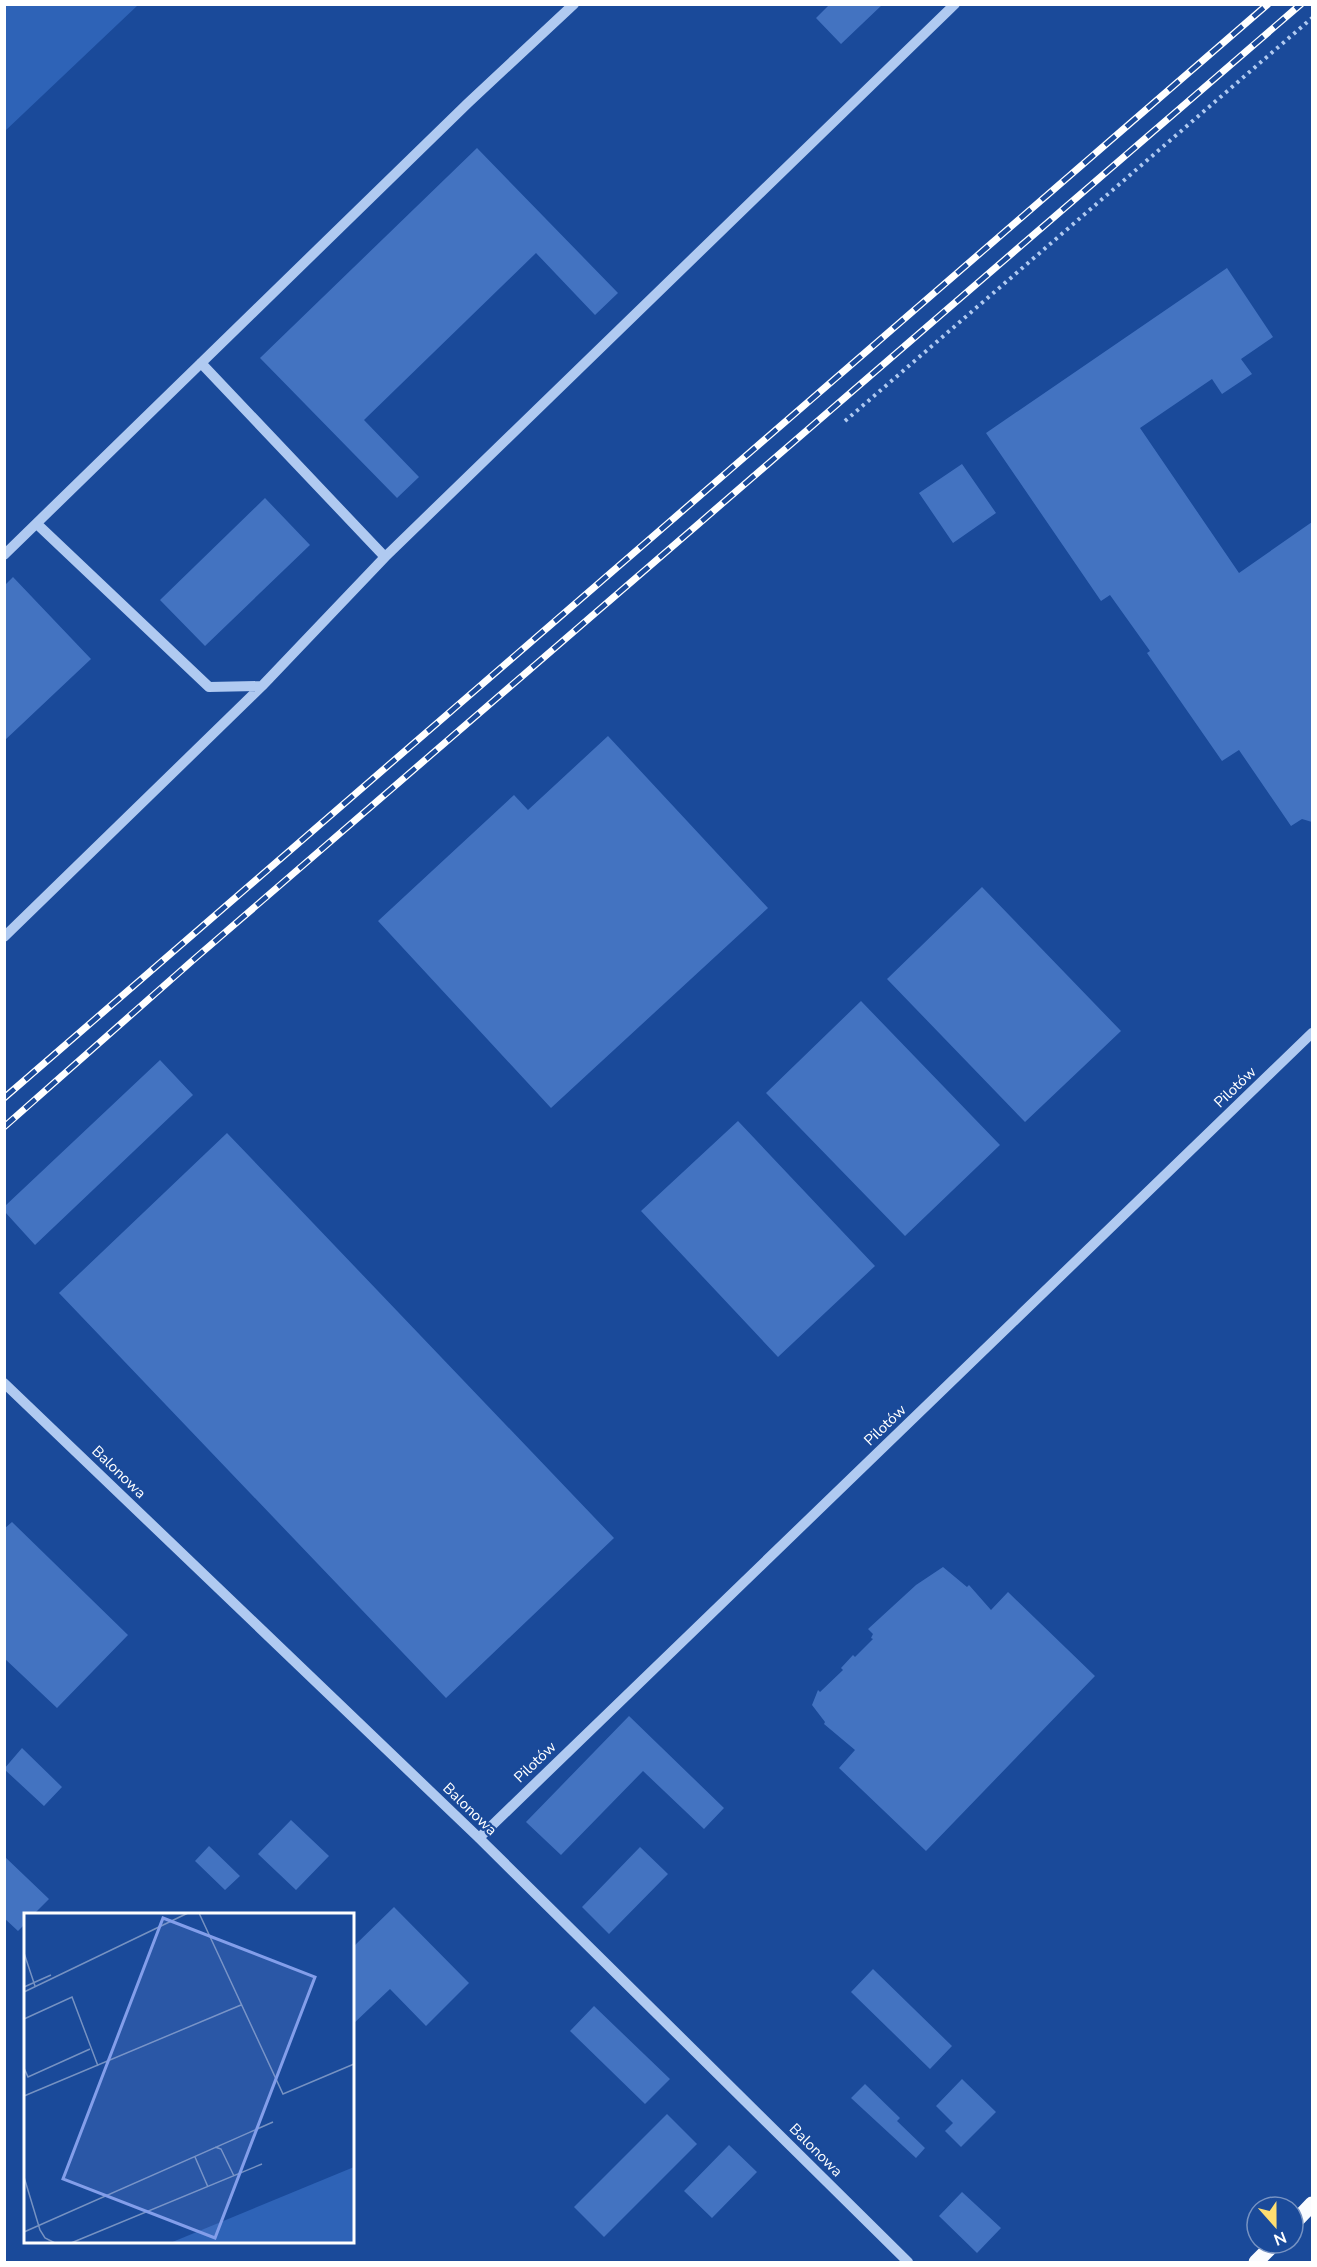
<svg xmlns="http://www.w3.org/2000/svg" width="1317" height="2267" font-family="'Nunito Sans',sans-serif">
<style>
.green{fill:#2e63b7}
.building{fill:#4373c1}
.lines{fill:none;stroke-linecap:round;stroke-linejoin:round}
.path{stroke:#b0caf1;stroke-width:4;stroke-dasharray:3 4.5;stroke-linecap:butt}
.minor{stroke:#b0caf1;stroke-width:10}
.major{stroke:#fafcff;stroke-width:15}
.rail-casing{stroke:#fff;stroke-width:7}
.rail{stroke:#1a4a9a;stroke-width:4.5;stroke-dasharray:14;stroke-linecap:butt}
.labels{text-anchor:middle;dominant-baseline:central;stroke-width:4.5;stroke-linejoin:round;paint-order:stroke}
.street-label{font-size:15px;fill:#fff;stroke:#1a4a9a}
.inset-road{fill:none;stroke:#7692c2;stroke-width:1.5}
.view{fill:#839eea;fill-opacity:0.15;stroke:#839eea;stroke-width:3}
.inset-edge{fill:none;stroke:#fff;stroke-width:3}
</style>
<rect width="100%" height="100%" fill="#1a4a9a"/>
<path class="green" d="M5 4H138V5L5 131Z"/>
<path class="building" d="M830 4H883L841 44 816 18Z
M477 148 618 293 595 315 536 253 364 420 419 477 397 498 260 358Z
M1227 268 1273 337 1241 359 1252 374 1222 394 1212 379 1140 428 1239 573 1312 522V822L1302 819 1291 826 1239 750 1222 761 1147 653 1150 651 1110 595 1101 601 986 433Z
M962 464 996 513 953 543 919 493Z
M265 498 310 545 205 646 160 600Z
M13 577 91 659 4 741V586Z
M608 736 768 908 551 1108 378 921 514 795 528 810Z
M982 887 1121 1031 1025 1122 887 979Z
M861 1001 1000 1145 905 1236 766 1093Z
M160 1060 193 1095 35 1245 5 1212V1206Z
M738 1121 875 1266 778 1357 641 1211Z
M227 1133 614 1538 446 1698 59 1293Z
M12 1522 128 1635 57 1708 4 1658V1529Z
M943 1567 967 1587 969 1585 991 1610 1008 1592 1095 1676 926 1851 839 1768 855 1750 824 1724 825 1722 812 1705 818 1690 820 1692 843 1670 841 1668 853 1655 855 1657 873 1639 871 1638 873 1634 868 1629 916 1585Z
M629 1716 724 1808 704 1829 643 1771 561 1855 526 1822Z
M22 1748 62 1787 44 1806 4 1769Z
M291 1820 329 1856 296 1890 258 1854Z
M209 1846 240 1876 225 1890 195 1861Z
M640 1847 668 1874 609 1934 582 1907Z
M4 1856 49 1899 34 1914H26V1923L18 1931 4 1918Z
M394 1907 469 1983 426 2026 390 1989 352 2025V1948Z
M873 1969 952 2046 930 2069 851 1992Z
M594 2006 670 2079 645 2104 570 2031Z
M962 2079 996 2112 961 2147 945 2131 953 2123 936 2106Z
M865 2084 900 2118 897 2121 925 2148 916 2158 851 2098Z
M667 2114 697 2144 604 2237 574 2207Z
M729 2145 757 2172 712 2218 684 2191Z
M962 2192 1001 2228 977 2253 939 2216Z"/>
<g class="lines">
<path class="path" d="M845 421 1312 18"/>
<path class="minor" d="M201 363 385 557
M37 524 209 687 262 686
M4 555 468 103 574 4
M4 937 262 686 385 557 955 4
M4 1383 479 1838 908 2262
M479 1838 1312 1033"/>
<path class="major" d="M1293 2224 1312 2204
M1256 2262 1275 2243"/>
<g class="rail-casing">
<path id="rail" d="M4 1098 1268 4
M4 1127 192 961 1301 4"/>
</g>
<use href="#rail" class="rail"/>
</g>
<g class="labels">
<g class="street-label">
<text transform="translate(1235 1087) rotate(-44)">Pilotów</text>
<text transform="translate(885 1425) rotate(-44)">Pilotów</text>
<text transform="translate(119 1472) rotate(44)">Balonowa</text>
<text transform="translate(535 1762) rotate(-44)">Pilotów</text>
<text transform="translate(470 1809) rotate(44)">Balonowa</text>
<text transform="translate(816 2150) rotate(45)">Balonowa</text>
</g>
</g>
<g transform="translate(24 1913)">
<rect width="330" height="330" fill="#1a4a9a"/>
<path d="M330 254V330H146Z" fill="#2e63b7"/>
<path class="inset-road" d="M175 0 259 181 330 151M0 40 11 73M0 74 27 62M0 79 164 0M0 106 48 84 74 153M0 155 4 164 66 136M0 183 217 92M191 234 197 236 210 263M171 244 184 274M0 264 16 317 21 325 31 330M0 319 249 209M47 330 238 251"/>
<path class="view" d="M139 5 291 64 191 325 39 266Z"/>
<rect width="330" height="330" class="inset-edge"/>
</g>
<rect width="1317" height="2267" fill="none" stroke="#ffffff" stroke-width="12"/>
<g transform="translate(1275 2225) rotate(159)"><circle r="28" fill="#1a4a9a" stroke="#7692c2" stroke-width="1.5"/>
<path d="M0-4.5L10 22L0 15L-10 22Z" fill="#ffde70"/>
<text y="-9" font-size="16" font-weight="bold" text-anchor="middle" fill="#ffffff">N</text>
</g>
</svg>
